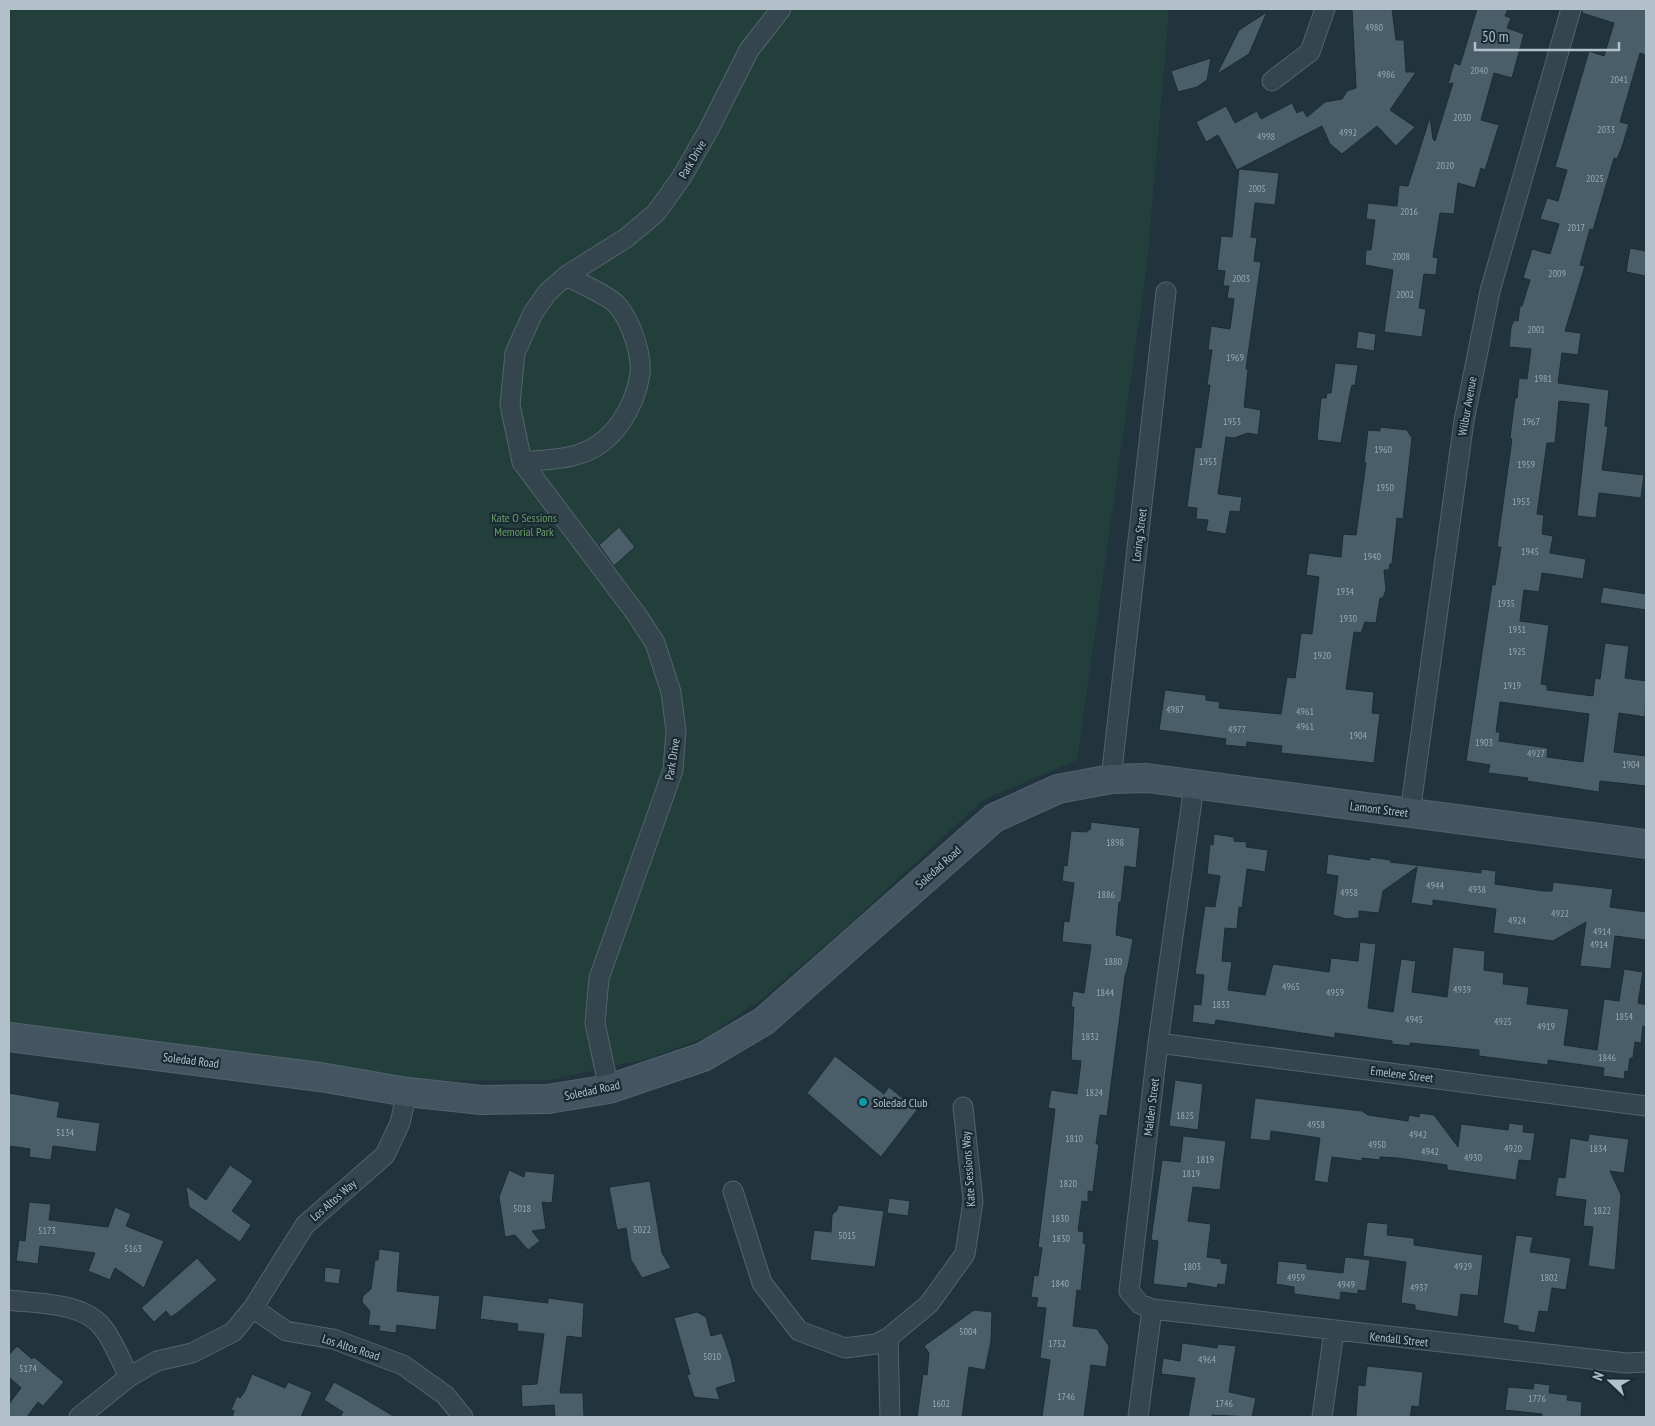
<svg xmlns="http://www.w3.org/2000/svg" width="1655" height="1426" font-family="'PT Sans Narrow',sans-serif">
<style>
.green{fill:#233f3c}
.building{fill:#4a5e69;stroke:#1c2c34;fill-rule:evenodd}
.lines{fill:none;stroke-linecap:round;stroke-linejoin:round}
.street-casing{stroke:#53636b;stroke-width:21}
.secondary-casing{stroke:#53636b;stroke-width:30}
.street{stroke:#35454e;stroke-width:19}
.secondary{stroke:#435561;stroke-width:28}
.culture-dot{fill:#0f9aa8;stroke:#1a2a32;stroke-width:2}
.labels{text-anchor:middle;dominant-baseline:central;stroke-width:4.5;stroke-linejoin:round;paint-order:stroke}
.number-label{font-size:10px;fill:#97a8b1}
.street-label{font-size:12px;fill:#b1c0c9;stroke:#1a2a32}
.park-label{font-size:12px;fill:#669c66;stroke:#1a2a32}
.poi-label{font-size:12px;fill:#b1c0c9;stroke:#1a2a32;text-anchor:start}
</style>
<rect width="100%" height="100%" fill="#21343e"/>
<path class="green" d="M9 9H1169L1147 265 1077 760 983 800 846 927 763 998 706 1037 647 1059 549 1080 421 1081 9 1024Z"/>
<path class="building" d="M1352 9H1392L1396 40H1404L1406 72H1416L1390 110 1415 127 1396 146 1377 126 1342 154 1330 144 1322 126 1237 170 1218 135 1206 142 1196 122 1226 106 1235 123 1257 111 1261 119 1292 103 1297 113 1303 110 1307 117 1325 102 1342 99 1347 91 1356 88Z
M1477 9H1508L1505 16 1511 18 1507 28 1524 34 1512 78 1494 73 1481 120 1499 125 1485 170 1481 168 1475 188 1458 183 1454 214 1440 213 1433 257 1438 258 1436 275 1424 274 1419 308 1426 309 1422 337 1384 332 1393 270 1365 265 1366 250H1371L1375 220 1366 219 1368 203 1397 206 1399 185 1408 186 1430 117 1433 139 1435 141 1453 83 1448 84 1454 63 1460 65Z
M1582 9H1646V55L1640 53 1620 122 1629 124 1622 147 1617 159 1614 158 1593 230 1590 229 1580 265 1585 266 1565 331 1581 333 1578 355 1562 353 1558 383 1609 390 1605 426 1608 427 1602 470 1644 475 1641 498 1599 493 1596 518 1577 516 1589 404 1559 401 1555 443H1547L1537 514 1544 515 1542 534 1553 536 1550 553 1586 559 1583 579 1542 573 1539 592 1524 590 1520 621 1549 625 1541 684 1547 685V690L1593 696 1595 678 1600 679 1605 643 1629 646 1625 678 1646 681 1645 717 1619 713 1614 752 1646 756V786L1600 781 1599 792 1527 781 1528 778 1488 773 1490 765 1466 761 1492 585H1495L1501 547H1497L1512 439 1510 438 1515 398H1517L1519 378 1527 379 1531 349 1509 347 1511 327 1514 320 1518 321 1520 306H1522L1530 280 1523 278 1532 249 1550 254 1559 224 1540 219 1547 198 1558 201 1567 170 1555 167 1589 51 1604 56 1614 23 1582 13ZM1500 702 1589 714 1583 762 1547 757 1548 748 1499 741 1500 732H1496Z
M1267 12 1249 54 1217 74 1239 30Z
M1211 58 1207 80 1197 87 1178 92 1171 71Z
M1239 169 1279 173 1275 205 1255 203 1251 237 1257 238 1254 261 1261 262 1246 369 1248 370 1244 407 1261 410 1258 435 1248 433 1234 438 1226 437 1218 494 1242 497 1240 512 1230 511 1226 534 1206 531 1208 520 1196 519 1197 508 1187 507 1195 447 1201 448 1210 385H1207L1212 350H1208L1211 326 1230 329 1234 299 1227 298 1229 286H1223L1225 271 1217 270 1221 236 1232 237Z
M1630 248 1646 251V276L1626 272Z
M1358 331 1376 334 1374 351 1356 348Z
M1335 363 1358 365 1355 386 1352 385 1350 393 1341 443 1317 440 1321 398H1326L1327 393H1331Z
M1380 427 1407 430 1412 438 1403 519 1397 518 1392 564H1390L1389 570H1384L1386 590 1383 598H1380L1376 623 1365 622 1361 633 1354 632 1346 689 1374 692 1372 713 1380 714 1374 763 1281 753 1282 746 1247 742 1246 747 1225 745 1226 739 1159 730 1165 690 1206 695V700L1220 702 1219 708 1281 714 1287 677 1295 678 1301 633 1312 634 1319 577 1306 575 1309 553 1341 557 1343 534 1356 535 1366 463H1364L1368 430 1380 431Z
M619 527 635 547 614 566 599 545Z
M1603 587 1646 594V610L1600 603Z
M1091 822 1140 828 1136 868 1125 866 1121 902H1119L1116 935 1133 939 1128 967 1125 976 1107 1116 1100 1115 1096 1144H1099L1093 1192 1088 1191V1202L1082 1201 1078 1231 1084 1232 1083 1243 1086 1244 1081 1291 1077 1290 1073 1326 1097 1329 1109 1346 1106 1367 1091 1365 1084 1417H1042L1050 1360 1040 1358 1046 1308 1036 1307 1038 1298 1031 1297 1034 1275 1038 1276 1042 1248 1038 1247 1055 1109 1048 1108 1051 1090 1077 1094 1081 1061 1071 1060 1074 1007H1071L1073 991 1084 993 1091 945 1062 942 1064 921 1069 922 1074 883 1062 881 1064 865 1067 866 1071 831 1087 832V830H1090Z
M1214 834 1234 837V841L1247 842 1246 847 1268 850 1265 872 1247 869 1242 908 1239 907 1237 929 1225 928 1222 961 1232 962 1228 990 1265 995 1273 964 1329 972 1331 958 1358 961 1360 942 1376 944 1368 1008 1393 1012 1401 959 1416 961 1412 992 1447 997 1453 947 1485 951 1484 970 1504 973 1503 984 1529 987 1527 1004 1569 1009 1564 1045 1597 1050 1604 999 1619 1001 1624 969 1643 972 1638 1003 1646 1005V1027L1643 1026 1641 1043 1635 1042 1633 1058H1630L1628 1072 1625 1071 1624 1079 1603 1076 1604 1068 1548 1060V1065L1479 1056V1050L1410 1043V1046L1392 1044V1041L1335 1033V1038L1216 1020 1215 1025 1192 1022 1194 1004 1201 1005 1204 975 1195 974 1205 906 1215 907 1220 876 1207 874 1210 844 1213 845Z
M1328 854 1370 860V857L1391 860 1390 862 1481 873V869L1496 871 1495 884 1544 891H1552L1553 882 1613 889 1610 907 1646 912V940L1615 936 1611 969 1580 966 1586 922 1553 941 1493 933 1496 909 1433 900V906L1411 903 1417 867 1383 891 1379 913 1359 911V918L1346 919 1333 915 1338 876 1326 874Z
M835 1056 884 1094 889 1087 917 1110 881 1157 807 1093Z
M1175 1080 1203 1084 1198 1130 1169 1126Z
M9 1093 60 1102 57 1117 100 1123 96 1152 53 1146 51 1160 29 1157 30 1149 9 1146Z
M1255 1098 1362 1111 1368 1115 1408 1121 1409 1115 1419 1117 1420 1113 1434 1115 1458 1147 1461 1124 1508 1130 1509 1123 1524 1125 1523 1132 1535 1133 1531 1161 1519 1160 1516 1180 1447 1170V1165L1398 1158 1380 1157V1160L1362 1158V1161L1332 1157 1328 1183 1314 1181 1320 1138 1271 1131 1270 1141 1250 1139Z
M1589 1134 1629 1139 1624 1173 1610 1171 1621 1195 1615 1270 1588 1266 1593 1227 1583 1226 1586 1200 1555 1196 1558 1177 1565 1178 1570 1138 1588 1141Z
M1183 1136 1226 1141 1220 1190 1193 1187 1188 1221 1211 1224 1207 1257 1221 1259V1263L1228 1264 1225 1285 1218 1284 1217 1288 1188 1283 1187 1288 1153 1284 1158 1241 1151 1240 1162 1160 1180 1162Z
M230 1165 253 1181 232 1211 251 1225 240 1242 189 1207 186 1186 206 1200Z
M509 1170 524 1177 525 1171 555 1174 552 1203 542 1202 546 1229 532 1231 540 1241 528 1250 515 1235 505 1237 499 1197Z
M650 1181 662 1253 671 1268 642 1278 631 1260 626 1228 617 1230 609 1187Z
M889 1198 910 1201 908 1216 887 1213Z
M29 1202 51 1204 49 1220 108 1227 115 1207 131 1214 126 1226 164 1241 144 1288 115 1268 110 1280 88 1271 95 1253 40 1246 38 1264 16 1261 19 1240 25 1241Z
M838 1205 884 1211 875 1267 810 1260 814 1230 831 1232 832 1215 837 1210Z
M1367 1222 1388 1224 1387 1235 1414 1238V1245L1483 1255 1478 1296 1461 1294 1458 1317 1415 1310V1305L1401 1303 1406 1262 1363 1256Z
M1516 1235 1533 1237 1530 1252 1571 1258 1566 1290 1552 1288 1548 1312 1539 1311 1535 1333 1518 1330V1326L1503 1323Z
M379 1249 400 1252 397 1291 440 1296 436 1330 397 1325 396 1333 379 1331 380 1326 368 1325 370 1311 362 1302 363 1296 371 1289 375 1260H378Z
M1345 1257 1370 1260 1366 1291 1358 1290V1294L1341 1292 1340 1300 1294 1294V1287L1276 1284 1278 1261 1307 1264V1269L1343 1273Z
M197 1258 217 1280 177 1313 171 1317 166 1311 154 1322 141 1308Z
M325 1267 341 1269 339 1284 324 1282Z
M483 1295 548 1303V1298L584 1303 582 1338 567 1336 560 1393H583L584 1417H555L554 1405 522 1407 521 1385 537 1384 544 1334 517 1331 518 1324 480 1319Z
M974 1310 992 1312 991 1341 985 1370 969 1367 962 1417H917L923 1374 927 1375 929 1353 924 1346Z
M697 1312 706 1317 711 1336 722 1333 731 1359 736 1382 716 1388 720 1400 694 1397 687 1375 690 1374 674 1318Z
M1182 1343 1217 1348 1218 1344 1236 1346 1229 1392 1256 1398 1252 1417 1212 1415V1417H1188L1195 1378 1161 1374 1163 1358 1180 1361Z
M17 1346 32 1359 34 1357 64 1382 43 1406 38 1402 27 1417H9V1404L21 1388 9 1377V1355Z
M1367 1366 1423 1372 1419 1407 1412 1406 1410 1417H1356L1358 1385 1365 1386Z
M252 1374 285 1388 288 1382 312 1392 301 1417H232L234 1411 231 1410 237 1396 240 1398 245 1391Z
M334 1382 360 1396 395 1417H340L343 1412 324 1400Z
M1534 1383 1550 1385 1549 1393 1568 1395 1567 1400 1582 1402 1581 1417H1542V1414L1505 1410 1508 1387 1533 1389Z"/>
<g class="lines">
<g class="street-casing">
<path id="street" d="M1272 81 1310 52 1325 9
M522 462C541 460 564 460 582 453 614 442 635 407 640 374 642 354 631 322 618 306 611 297 578 282 566 276
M1111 779 1166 292
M1194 786 1158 1043 1129 1291 1140 1304 1152 1309 1626 1363 1646 1362
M1410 813 1464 421 1490 291 1571 9
M1158 1043 1646 1106
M609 1089 595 1023 599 978 673 770 676 731 671 692 655 643 637 615 522 462 510 405 515 353 533 313 547 293 566 276 626 238 656 213 681 178 708 131 749 50 781 9
M733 1191 762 1283 799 1331 845 1348 876 1344 888 1338 929 1304 965 1254 973 1201 963 1107
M9 1300C39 1304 83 1302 103 1328 114 1342 121 1361 129 1377
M253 1308 286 1331 333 1339 403 1365 445 1395 463 1417
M888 1338 890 1417
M79 1417 129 1377 157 1361 192 1353 233 1332 253 1308 305 1225 385 1155 400 1123 407 1092
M1138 1417 1152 1309
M1322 1417 1334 1331"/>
</g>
<g class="secondary-casing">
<path id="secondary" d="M9 1037 320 1077 407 1092 482 1100 548 1099 609 1089 703 1057 764 1021 994 818 1058 789 1111 779 1147 778 1646 844"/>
</g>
<use href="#street" class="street"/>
<use href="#secondary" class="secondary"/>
</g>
<circle class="culture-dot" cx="863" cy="1102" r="5"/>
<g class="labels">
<g class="number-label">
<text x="1374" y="27">4980</text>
<text x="1479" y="70">2040</text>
<text x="1386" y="74">4986</text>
<text x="1619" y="79">2041</text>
<text x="1462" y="117">2030</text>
<text x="1606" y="129">2033</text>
<text x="1348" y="132">4992</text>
<text x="1266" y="136">4998</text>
<text x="1445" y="165">2020</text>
<text x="1595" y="178">2025</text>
<text x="1257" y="188">2005</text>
<text x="1409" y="211">2016</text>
<text x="1576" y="227">2017</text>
<text x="1401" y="256">2008</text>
<text x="1557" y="273">2009</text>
<text x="1241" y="278">2003</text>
<text x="1405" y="294">2002</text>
<text x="1536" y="329">2001</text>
<text x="1235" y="357">1969</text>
<text x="1543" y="378">1981</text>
<text x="1232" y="421">1953</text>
<text x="1531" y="421">1967</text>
<text x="1383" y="449">1960</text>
<text x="1208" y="461">1953</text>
<text x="1526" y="464">1959</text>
<text x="1385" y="487">1950</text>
<text x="1521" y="501">1953</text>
<text x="1530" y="551">1945</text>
<text x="1372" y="556">1940</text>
<text x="1345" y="591">1934</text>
<text x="1506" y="603">1935</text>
<text x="1348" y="618">1930</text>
<text x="1517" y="629">1931</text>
<text x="1517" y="651">1925</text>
<text x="1322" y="655">1920</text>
<text x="1512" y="685">1919</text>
<text x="1175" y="709">4987</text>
<text x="1305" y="711">4961</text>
<text x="1305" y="726">4961</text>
<text x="1237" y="729">4977</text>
<text x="1358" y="735">1904</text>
<text x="1484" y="742">1903</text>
<text x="1536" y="753">4927</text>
<text x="1631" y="764">1904</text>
<text x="1115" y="842">1898</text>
<text x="1435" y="885">4944</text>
<text x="1477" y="889">4938</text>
<text x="1349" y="892">4958</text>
<text x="1106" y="894">1886</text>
<text x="1560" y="913">4922</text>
<text x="1517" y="920">4924</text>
<text x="1602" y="931">4914</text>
<text x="1599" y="944">4914</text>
<text x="1113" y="961">1880</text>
<text x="1291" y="986">4965</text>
<text x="1462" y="989">4939</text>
<text x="1105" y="992">1844</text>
<text x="1335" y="992">4959</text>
<text x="1221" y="1004">1833</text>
<text x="1624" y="1016">1854</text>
<text x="1414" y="1019">4945</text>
<text x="1503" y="1021">4925</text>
<text x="1546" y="1026">4919</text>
<text x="1090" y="1036">1832</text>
<text x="1607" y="1057">1846</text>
<text x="1094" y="1092">1824</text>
<text x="1185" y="1115">1825</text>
<text x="1316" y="1124">4958</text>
<text x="65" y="1132">5134</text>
<text x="1418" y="1134">4942</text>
<text x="1074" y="1138">1810</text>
<text x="1377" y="1144">4950</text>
<text x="1513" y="1148">4920</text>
<text x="1598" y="1148">1834</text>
<text x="1430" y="1151">4942</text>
<text x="1473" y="1157">4930</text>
<text x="1205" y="1159">1819</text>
<text x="1191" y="1173">1819</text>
<text x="1068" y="1183">1820</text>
<text x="522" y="1208">5018</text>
<text x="1602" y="1210">1822</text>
<text x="1060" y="1218">1830</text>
<text x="642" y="1229">5022</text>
<text x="47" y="1230">5173</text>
<text x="847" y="1235">5015</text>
<text x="1061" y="1238">1830</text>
<text x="133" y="1248">5163</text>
<text x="1192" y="1266">1803</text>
<text x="1463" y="1266">4929</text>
<text x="1296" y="1277">4959</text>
<text x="1549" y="1277">1802</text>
<text x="1060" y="1283">1840</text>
<text x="1346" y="1284">4949</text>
<text x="1419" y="1287">4937</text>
<text x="968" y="1331">5004</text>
<text x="1057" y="1343">1752</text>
<text x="712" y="1356">5010</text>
<text x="1207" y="1359">4964</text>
<text x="28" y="1368">5174</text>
<text x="1066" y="1396">1746</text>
<text x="1537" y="1398">1776</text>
<text x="941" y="1403">1602</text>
<text x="1224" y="1403">1746</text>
</g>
<g class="street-label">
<text transform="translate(692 159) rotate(-60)">Park Drive</text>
<text transform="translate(1467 406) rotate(-80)">Wilbur Avenue</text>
<text transform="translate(1139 535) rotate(-83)">Loring Street</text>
<text transform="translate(672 759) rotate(-81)">Park Drive</text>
<text transform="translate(1379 809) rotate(7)">Lamont Street</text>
<text transform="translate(938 867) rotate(-42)">Soledad Road</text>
<text transform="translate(191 1060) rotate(7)">Soledad Road</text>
<text transform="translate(1402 1074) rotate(7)">Emelene Street</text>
<text transform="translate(592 1090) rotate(-12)">Soledad Road</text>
<text transform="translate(1151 1107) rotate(-83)">Malden Street</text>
<text transform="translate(968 1169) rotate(-94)">Kate Sessions Way</text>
<text transform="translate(333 1200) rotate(-41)">Los Altos Way</text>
<text transform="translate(1399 1339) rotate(6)">Kendall Street</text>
<text transform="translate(351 1347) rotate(18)">Los Altos Road</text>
</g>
<g class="park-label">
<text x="524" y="517">Kate O Sessions<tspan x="524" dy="14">Memorial Park</tspan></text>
</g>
<g class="poi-label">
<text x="873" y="1102">Soledad Club</text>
</g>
</g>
<rect width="1655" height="1426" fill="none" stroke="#b1c0c9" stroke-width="20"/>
<g transform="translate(1610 1381) rotate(292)" stroke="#1a2a32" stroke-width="4" paint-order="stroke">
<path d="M0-4L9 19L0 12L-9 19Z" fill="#b1c0c9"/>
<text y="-8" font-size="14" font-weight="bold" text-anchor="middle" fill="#b1c0c9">N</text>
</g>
<path d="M1475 42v8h144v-8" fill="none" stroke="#b1c0c9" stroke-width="2.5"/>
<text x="1482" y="42" font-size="15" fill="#b1c0c9" stroke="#1a2a32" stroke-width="4" paint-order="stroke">50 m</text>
</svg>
